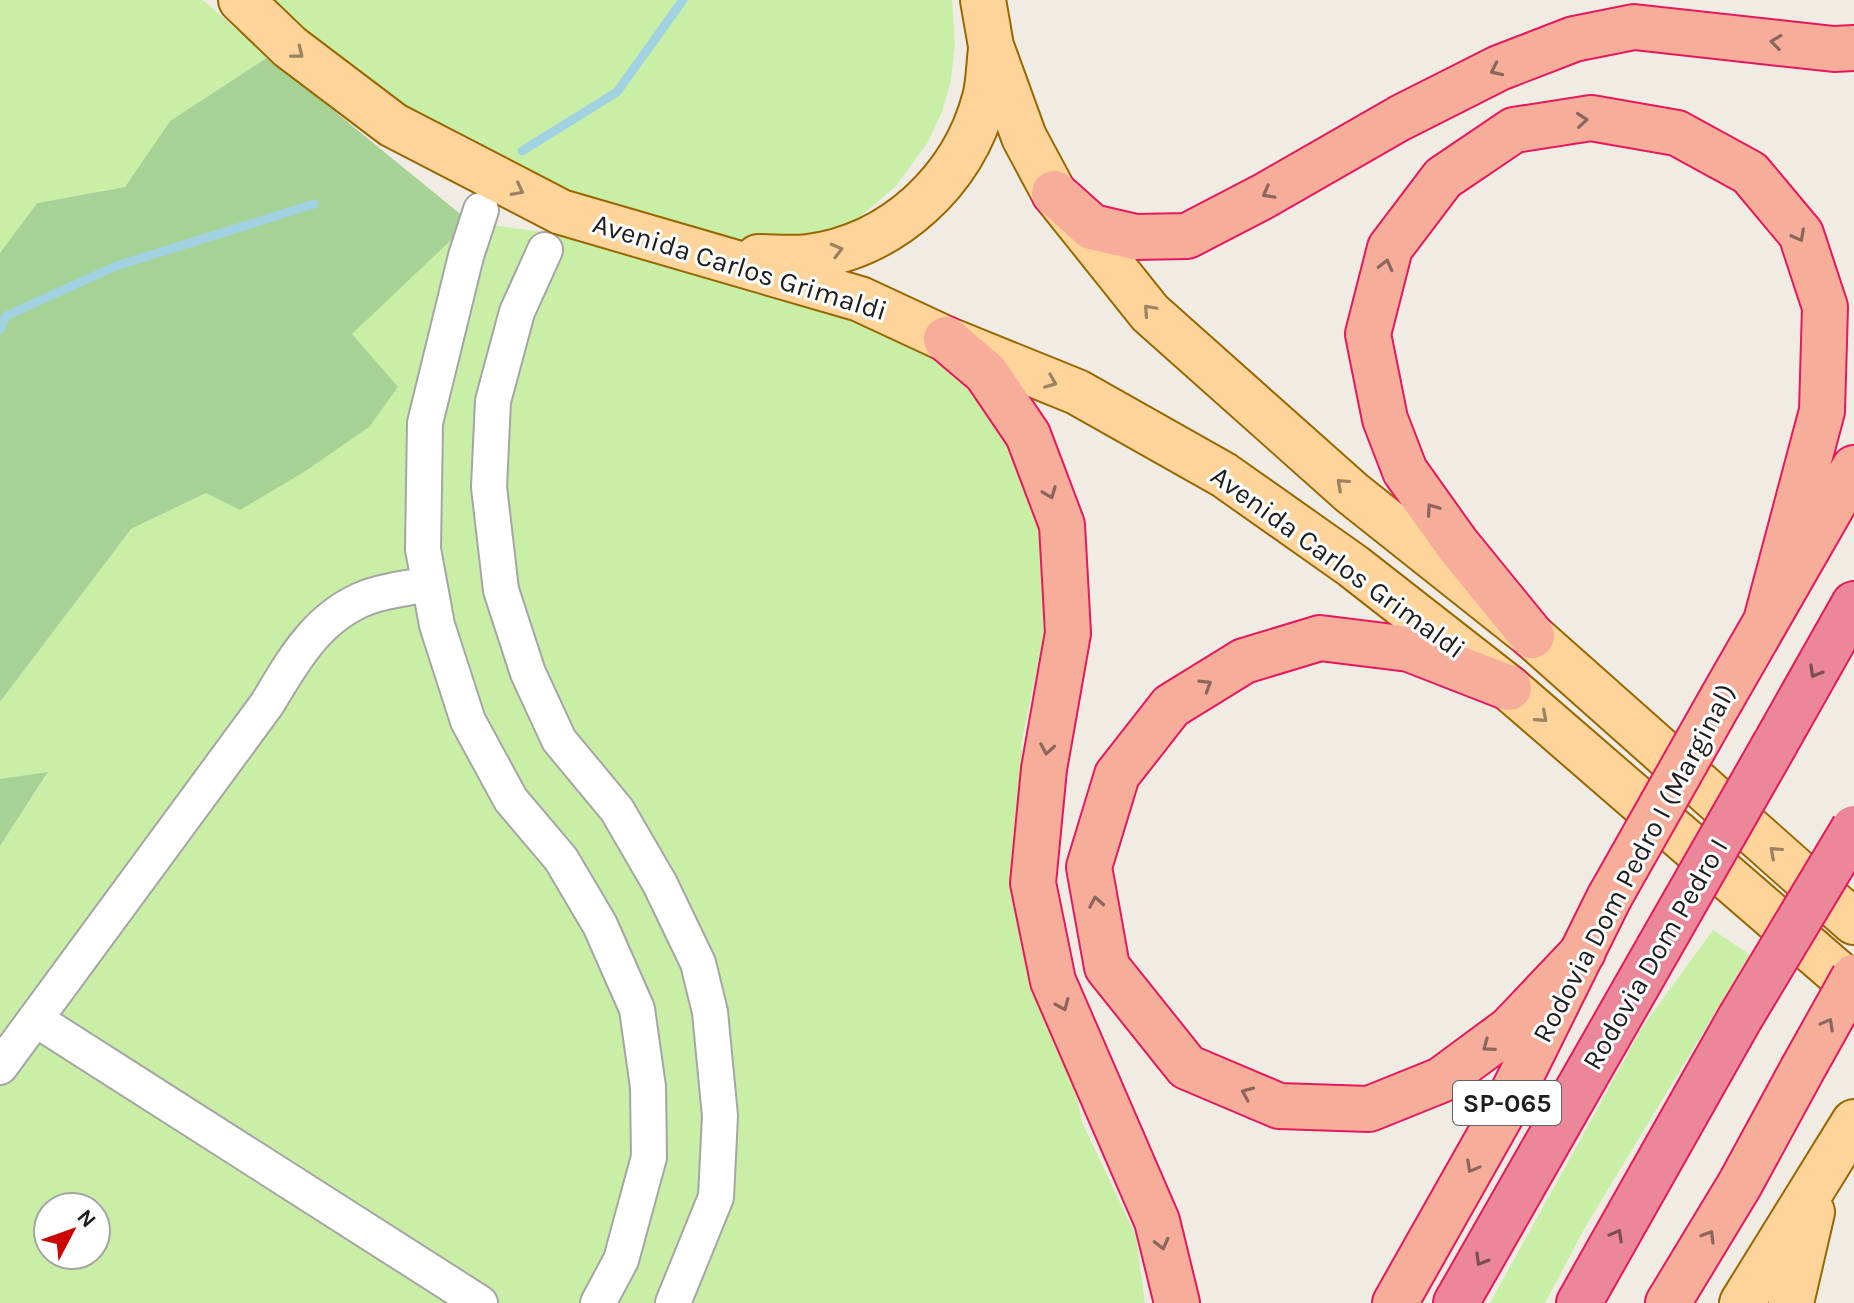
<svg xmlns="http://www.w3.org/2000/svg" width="1854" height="1303" font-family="Karla,sans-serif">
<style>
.grass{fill:#c9eea6;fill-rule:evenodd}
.forest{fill:#a7d296}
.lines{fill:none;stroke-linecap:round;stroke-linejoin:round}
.stream{stroke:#a1d2e1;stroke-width:9}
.minor-casing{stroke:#a5a5a5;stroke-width:38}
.primary-casing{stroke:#996700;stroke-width:48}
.trunk-casing{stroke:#e6185e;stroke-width:48}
.motorway-casing{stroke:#e6185e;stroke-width:48}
.minor{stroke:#fff;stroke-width:34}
.primary{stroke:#ffd49a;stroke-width:44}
.trunk{stroke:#f6ad9a;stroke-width:44}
.motorway{stroke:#ec8699;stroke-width:44}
.trunk-bridge-casing{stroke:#e6185e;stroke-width:48;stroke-linecap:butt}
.motorway-bridge-casing{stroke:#e6185e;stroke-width:48;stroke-linecap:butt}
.trunk-bridge{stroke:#f6ad9a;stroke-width:44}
.motorway-bridge{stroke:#ec8699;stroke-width:44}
.oneway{stroke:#8a665c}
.oneway2{stroke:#9a8262}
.oneway3{stroke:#7b4d55}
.labels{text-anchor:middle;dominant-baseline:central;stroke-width:6;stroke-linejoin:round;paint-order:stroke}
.shield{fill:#fff;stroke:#626262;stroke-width:2}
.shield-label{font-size:26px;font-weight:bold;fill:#1e1e1e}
.street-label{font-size:28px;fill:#1e1e1e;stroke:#fff}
</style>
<rect width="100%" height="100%" fill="#f0ece4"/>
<path class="grass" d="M0 0H203L268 57 170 121 125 187 37 203 0 253Z
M264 0H952L955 46 951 80 942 112 928 142 896 186 854 222 802 237 744 241 712 239 593 204 431 126Z
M470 222 704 254 986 373 1038 489 1045 630 1021 745 1033 883 1082 1122 1136 1236 1145 1303H0V846L48 773 0 779V702L131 529 206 493 351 334ZM48 1207H96V1255H48Z
M1713 930 1750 955 1587 1224 1545 1303H1490L1643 1026Z"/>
<path class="forest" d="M268 57 470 222 352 334 398 387 369 427 304 472 240 510 206 493 131 529 0 702V253L37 203 125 187 170 121Z
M48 772 0 846V779Z"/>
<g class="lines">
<path class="stream" d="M522 151 617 92 683 0
M0 330 6 316 116 266 314 204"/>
<g class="minor-casing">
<path id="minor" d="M481 210 466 256 425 423 423 549 437 625 468 721 511 800 561 859 600 925 637 1009 648 1087 649 1157 621 1260 598 1303
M545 250 517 312 493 401 489 487 501 590 528 673 559 740 617 810 660 884 698 963 710 1012 720 1116 716 1197 673 1303
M35 1019 480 1303
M0 1067 267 704C293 661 317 616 368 597 387 590 409 588 429 584"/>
</g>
<g class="primary-casing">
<path id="primary" d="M241 0 290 47 393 125 561 212 860 299 946 339 1077 392 1224 475 1353 566 1509 688 1854 987
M983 0 991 46 1024 137 1054 193 1150 313 1352 493 1532 636 1854 922
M758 257C774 257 792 259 808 257 893 246 963 181 985 98 989 83 989 65 991 49
M1742 1303 1854 1122
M1791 1303 1812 1212"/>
</g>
<g class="trunk-casing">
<path id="trunk" d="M1054 193 1092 227 1135 237 1187 236 1264 196 1400 118 1499 68 1574 39 1634 27 1834 49 1854 48
M946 339 986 373 1028 435 1062 525 1068 633 1044 769 1033 883 1053 981 1157 1221 1177 1303
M1532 636 1457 544 1405 471 1385 419 1368 334 1390 248 1443 178 1514 130 1591 118 1677 133 1750 173 1801 234 1825 307 1822 411 1766 621
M1509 688 1409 649 1320 638 1244 661 1171 706 1117 775 1089 867 1107 967 1187 1067 1279 1106 1369 1109 1441 1080 1510 1029 1583 952
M1722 698 1854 468
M1395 1303 1504 1110 1609 898
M1668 1303 1740 1184 1802 1070"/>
</g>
<g class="motorway-casing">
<path id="motorway" d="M1775 744 1854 604
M1456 1303 1658 949
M1579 1303 1740 1018"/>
</g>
<use href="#minor" class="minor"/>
<use href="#primary" class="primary"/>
<use href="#trunk" class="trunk"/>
<use href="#motorway" class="motorway"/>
<g class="trunk-bridge-casing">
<path id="trunk-bridge" d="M1609 898 1722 698
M1802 1070 1854 977"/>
</g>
<g class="motorway-bridge-casing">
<path id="motorway-bridge" d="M1658 949 1775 744
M1740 1018 1854 828"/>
</g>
<use href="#trunk-bridge" class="trunk-bridge"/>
<use href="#motorway-bridge" class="motorway-bridge"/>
</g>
<defs><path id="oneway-chevron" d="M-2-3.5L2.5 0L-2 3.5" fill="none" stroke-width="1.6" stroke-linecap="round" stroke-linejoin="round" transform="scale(2)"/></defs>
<g class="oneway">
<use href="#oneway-chevron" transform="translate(1776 42) rotate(-173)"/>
<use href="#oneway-chevron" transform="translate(1496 70) rotate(155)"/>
<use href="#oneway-chevron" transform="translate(1582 120) rotate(-5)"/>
<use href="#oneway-chevron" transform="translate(1268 193) rotate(151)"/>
<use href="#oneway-chevron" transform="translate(1799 236) rotate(62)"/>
<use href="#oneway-chevron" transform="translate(1386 265) rotate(-76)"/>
<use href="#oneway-chevron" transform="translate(1050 493) rotate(69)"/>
<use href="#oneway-chevron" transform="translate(1432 509) rotate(-125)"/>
<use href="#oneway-chevron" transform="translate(1206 685) rotate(-32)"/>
<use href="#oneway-chevron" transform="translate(1047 749) rotate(100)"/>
<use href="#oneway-chevron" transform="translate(1096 902) rotate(-100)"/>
<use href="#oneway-chevron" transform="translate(1063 1005) rotate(67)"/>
<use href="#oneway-chevron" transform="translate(1828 1024) rotate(-61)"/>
<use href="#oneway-chevron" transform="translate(1488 1046) rotate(144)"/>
<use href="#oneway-chevron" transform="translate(1247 1093) rotate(-157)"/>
<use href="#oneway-chevron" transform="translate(1472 1167) rotate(119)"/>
<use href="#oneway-chevron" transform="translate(1709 1236) rotate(-59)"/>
<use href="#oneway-chevron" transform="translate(1162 1244) rotate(76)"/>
</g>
<g class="oneway2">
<use href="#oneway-chevron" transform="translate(298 53) rotate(38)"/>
<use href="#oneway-chevron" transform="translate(518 190) rotate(27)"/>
<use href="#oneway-chevron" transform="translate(837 250) rotate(-15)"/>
<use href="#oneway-chevron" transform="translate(1149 310) rotate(-132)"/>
<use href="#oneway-chevron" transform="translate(1051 382) rotate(22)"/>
<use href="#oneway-chevron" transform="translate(1342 484) rotate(-138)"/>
<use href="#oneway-chevron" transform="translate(1542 717) rotate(41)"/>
<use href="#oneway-chevron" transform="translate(1775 852) rotate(-138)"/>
</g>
<g class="oneway3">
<use href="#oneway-chevron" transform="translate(1815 672) rotate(120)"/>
<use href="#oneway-chevron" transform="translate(1617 1235) rotate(-61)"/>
<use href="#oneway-chevron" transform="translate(1481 1260) rotate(120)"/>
</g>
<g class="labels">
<rect class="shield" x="1453" y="1081" width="108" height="44" rx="6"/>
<g class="shield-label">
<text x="1507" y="1103">SP-065</text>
</g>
<g class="street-label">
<text transform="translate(740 267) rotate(17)">Avenida Carlos Grimaldi</text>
<text transform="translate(1338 562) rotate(36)">Avenida Carlos Grimaldi</text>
<text transform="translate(1634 863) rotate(-62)">Rodovia Dom Pedro I (Marginal)</text>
<text transform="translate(1655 954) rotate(-60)">Rodovia Dom Pedro I</text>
</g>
</g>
<g transform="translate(72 1231) rotate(49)"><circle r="38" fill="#ffffff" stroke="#a5a5a5" stroke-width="2"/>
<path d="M0-6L14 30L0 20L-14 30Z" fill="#cd0100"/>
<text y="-12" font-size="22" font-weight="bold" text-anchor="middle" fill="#1e1e1e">N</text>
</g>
</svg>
